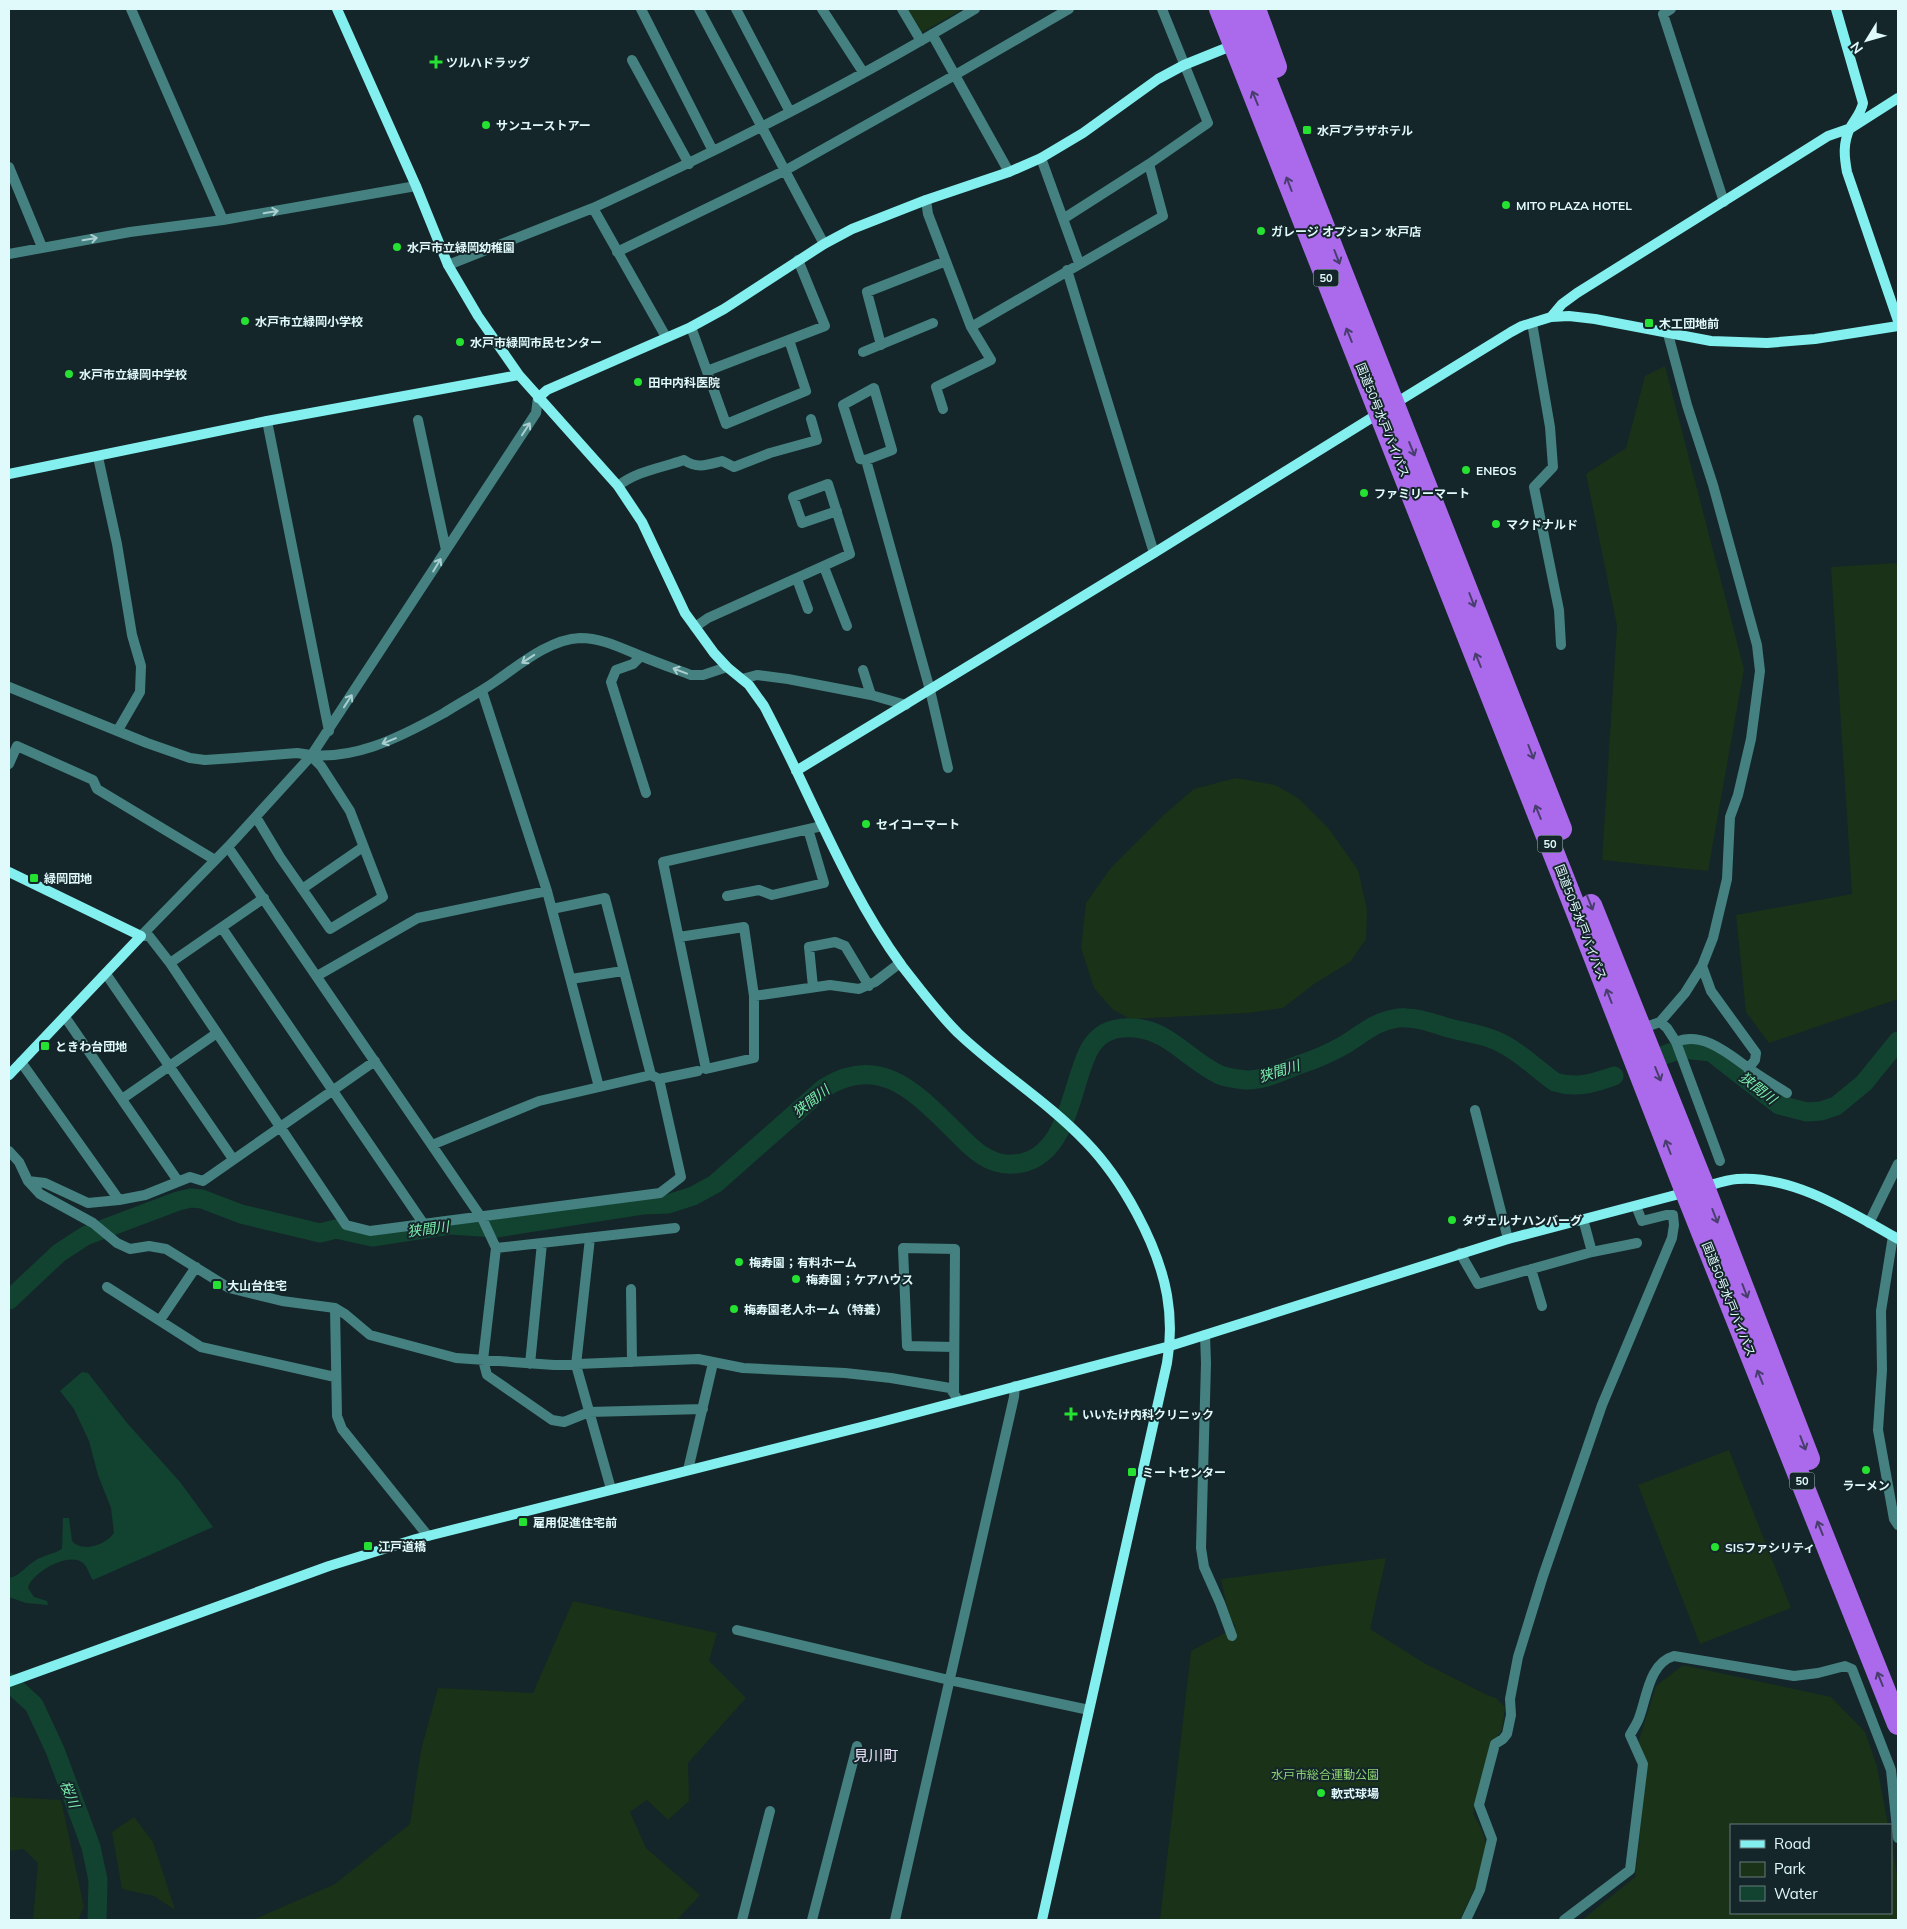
<svg xmlns="http://www.w3.org/2000/svg" width="1907" height="1929" font-family="Mulish,'Noto Sans JP',sans-serif">
<style>
.green{fill:#1a3218}
.water{fill:#124330}
.lines{fill:none;stroke-linecap:round;stroke-linejoin:round}
.river{stroke:#124330;stroke-width:19}
.street{stroke:#458181;stroke-width:10}
.secondary{stroke:#83efee;stroke-width:10}
.highway{stroke:#aa6aeb;stroke-width:22}
.oneway{stroke:#483e6d}
.oneway2{stroke:#aacfd0}
.poi-dot{fill:#25e232;stroke:#142629;stroke-width:2}
.labels{text-anchor:middle;dominant-baseline:central;stroke-width:4;stroke-linejoin:round;paint-order:stroke}
.shield{fill:#142629;stroke:#a3babc;stroke-width:1}
.shield-label{font-size:11px;font-weight:bold;fill:#e0f9fb}
.poi-label{font-size:12px;font-weight:bold;fill:#e0f9fb;stroke:#142629;text-anchor:start}
.street-label{font-size:12px;fill:#e0f9fb;stroke:#142629}
.park-label{font-size:12px;fill:#8ed374;stroke:#142629}
.water-label{font-size:14px;font-style:italic;fill:#7beead;stroke:#142629}
.quarter-label{font-size:15px;fill:#eae2fb;stroke:#142629}
</style>
<rect width="100%" height="100%" fill="#142629"/>
<path class="green" d="M907 9H963L921 33Z
M1665 366 1744 669 1708 871 1602 860 1617 626 1586 474 1626 448 1645 376Z
M1898 563V999L1769 1043 1746 1012 1736 915 1852 894 1831 567Z
M1236 778 1275 785 1298 798 1329 829 1358 870 1367 910 1366 939 1350 962 1314 984 1283 1008 1248 1013 1131 1019 1113 1010 1094 988 1081 948 1086 903 1110 869 1166 813 1194 789Z
M1729 1450 1791 1608 1700 1644 1638 1485Z
M1386 1558 1370 1629 1424 1663 1487 1695 1496 1698 1505 1707 1502 1730 1491 1744 1473 1814C1480 1825 1487 1838 1486 1851 1484 1873 1469 1900 1460 1920H1160L1191 1651 1236 1627 1229 1616 1221 1579Z
M573 1601 717 1633 709 1661 746 1698 688 1763 689 1801 668 1820 647 1800 630 1812 646 1848 700 1895 677 1920H253L335 1884 410 1824 421 1750 438 1688 533 1693Z
M1683 1665 1831 1697 1865 1732 1877 1766 1888 1825H1731V1913H1891V1840L1898 1881V1920H1582L1635 1877 1647 1765 1637 1746 1656 1686Z
M9 1797 61 1800 84 1907 78 1920H33L38 1863 24 1849 9 1851Z
M134 1817 153 1842 175 1910 154 1896 122 1889 112 1832Z"/>
<path class="water" d="M82 1372 88 1373 127 1423 180 1482 213 1527 93 1580C89 1575 88 1567 83 1563 69 1551 31 1573 28 1588L34 1597 47 1601 48 1605 26 1603 9 1597V1578C20 1576 26 1566 36 1560 44 1555 54 1554 62 1549L63 1518H69L72 1541C82 1553 106 1545 114 1533L111 1508 98 1475 89 1441 74 1409 60 1391Z"/>
<g class="lines">
<path class="river" d="M1684 1049 1711 1052 1779 1105 1807 1112 1821 1111 1836 1106 1864 1083 1898 1041
M1664 1055 1676 1051
M9 1300 59 1253 85 1236 178 1201 191 1198 202 1199 241 1214 320 1233 336 1229 372 1237 450 1225 496 1228 642 1205 668 1204 693 1196 715 1184 824 1088C881 1052 918 1095 957 1133 972 1149 990 1166 1013 1164 1060 1162 1069 1105 1081 1070 1086 1055 1091 1041 1105 1033 1114 1028 1125 1027 1135 1028 1170 1031 1189 1061 1220 1075 1228 1078 1237 1079 1246 1080 1264 1081 1284 1070 1301 1064 1317 1059 1332 1052 1346 1044 1357 1037 1368 1028 1380 1023 1388 1020 1397 1017 1406 1018 1421 1018 1435 1024 1449 1028 1468 1033 1488 1035 1505 1045 1523 1055 1538 1070 1555 1082 1577 1089 1593 1083 1614 1076
M9 1682 34 1705 55 1750 91 1847 98 1880 97 1920"/>
<path class="street" d="M131 9 223 220
M641 9 713 151
M699 9 824 244
M736 9 790 112
M822 9 863 72
M902 9 921 41
M1671 9 1663 14 1724 202
M932 34 1009 172
M632 60 689 164
M1041 158 1079 263
M9 167 42 247
M926 200 928 214 971 327 1163 216 1149 164 1208 123 1162 9
M1063 219 1149 164
M617 252 786 170 955 75 1069 9
M9 254 130 232 223 220 416 186
M448 265 593 208
M1067 270 1154 553
M1532 323 1550 427 1553 467 1534 487 1559 610 1561 645
M691 327 726 424 806 391 789 340
M666 337 593 208C724 148 852 83 975 9
M881 345 867 292 946 261
M863 352 933 323
M707 371 825 326 798 260
M943 409 936 387 991 360 971 327
M418 420 446 550
M267 421 329 731
M98 457 117 544 132 635 141 666 140 692 118 730
M866 460 860 459 843 405 874 388 892 450 866 460 930 690 948 768
M618 486C637 471 661 468 684 460 697 469 707 465 722 461L734 467 770 453 817 440 811 419
M824 567 847 626
M797 579 808 609
M695 627 708 618 850 554 828 484 793 497 802 523 837 511
M641 656 633 664 616 670 611 682 646 793
M863 670 871 695
M742 679 757 675 788 679 871 695 906 705
M9 687 147 743 190 758 205 760 235 758 297 753C349 764 399 738 444 713 461 702 479 693 496 681 519 665 550 639 580 638 602 638 621 648 641 656 658 663 675 669 691 675H703L727 667
M482 691 547 891 599 1087
M9 764 17 746 93 780 97 789 215 860
M256 817 280 857 330 929 383 897 350 811 321 766 311 756
M228 847 483 1220 496 1248 483 1360 487 1375 552 1420 564 1422 589 1412 703 1409
M302 889 363 847
M727 896 759 890 772 895 824 883 808 829
M222 928 423 1223
M141 936H149L170 963 346 1225 370 1231 660 1193 681 1177 659 1079 651 1075 605 898 552 909
M141 936 228 847 311 756 536 413 538 398
M679 937 744 927 754 996V1058L706 1069 663 862 822 826
M170 963 264 898
M1702 966 1711 991 1756 1053 1755 1060 1748 1069
M106 974 233 1159
M317 976 418 918 547 891
M571 979 623 971
M813 987 809 947 835 942 845 946 869 986
M754 996 830 985 859 989 875 982 900 963
M65 1017 178 1181
M1660 1022 1685 993 1702 966 1713 938 1727 879 1730 817 1738 795 1751 739 1760 671 1757 645 1713 485 1687 405 1668 334
M1640 1029 1660 1022 1667 1028 1676 1042 1720 1161
M1676 1042C1704 1030 1732 1057 1754 1072 1764 1079 1776 1086 1787 1093
M21 1062 119 1200
M659 1079 698 1071
M122 1099 217 1033
M1475 1110 1508 1239
M432 1145 539 1101 651 1075
M9 1151 19 1162 28 1181 40 1194 93 1223 117 1243 130 1249 149 1246 166 1249 229 1288 282 1301 335 1308 345 1314 370 1335 456 1358 554 1365 698 1359 743 1368 845 1373 891 1378 950 1388 959 1401
M28 1181 45 1183 88 1203 119 1200 145 1195 190 1177 203 1181 375 1061
M1583 1219 1592 1252 1637 1243
M1869 1223 1898 1164
M1893 1236 1881 1311 1882 1370 1878 1430 1894 1519 1898 1525
M590 1238 576 1365 611 1489
M496 1248 675 1228
M1460 1253 1478 1284 1592 1252
M1531 1269 1542 1306
M107 1287 201 1347 335 1377
M631 1289 632 1362
M335 1308 337 1416 342 1429 428 1536
M160 1320 196 1267
M1205 1335 1206 1363 1201 1548 1204 1567 1220 1603 1232 1636
M530 1364 542 1243
M954 1393 955 1249 903 1248 907 1346 954 1347
M688 1470 713 1363
M737 1630 949 1680 1089 1710
M742 1920 770 1811
M812 1920 857 1746
M895 1920 1014 1397 1015 1386
M1466 1920 1480 1890 1492 1839 1479 1805 1495 1744 1503 1739 1507 1734 1511 1715 1510 1699 1518 1657 1543 1576 1602 1405 1672 1238 1674 1225 1673 1215H1666L1642 1221 1636 1206
M1564 1920 1630 1870 1643 1764 1630 1735C1633 1729 1637 1724 1639 1718 1647 1697 1649 1663 1674 1656L1794 1676 1818 1673 1845 1666 1852 1669 1891 1770 1898 1838"/>
<path class="secondary" d="M337 9 416 186 448 265 478 316 519 375 618 486 642 522 685 613 714 653 727 667 749 685 764 706C810 792 844 886 902 966 920 989 937 1012 958 1033 999 1072 1047 1101 1086 1142 1122 1179 1158 1244 1167 1295 1171 1318 1171 1340 1167 1363L1042 1920
M1836 9 1863 103C1861 113 1855 119 1850 128 1843 143 1844 156 1847 172L1898 321
M1551 317 1562 304 1577 293 1828 136 1851 128 1898 98
M538 398 547 390 691 327 724 309 824 244 852 229 926 200 1009 172 1041 158 1083 133 1158 79 1184 65 1236 44
M1394 404 1511 332 1522 326 1551 317 1569 316 1595 319 1711 341 1767 343 1815 339 1898 326
M9 474 267 421 519 375
M796 771 1154 553 1381 412
M9 872 141 936 9 1075
M1704 1187C1715 1184 1726 1180 1737 1179 1794 1175 1850 1212 1898 1239
M9 1682 329 1566 416 1539 877 1423 1170 1346 1508 1239 1687 1192"/>
<path class="highway" d="M1220 9 1580 920 1686 1192 1898 1724
M1238 9 1561 829
M1255 9 1276 67
M1591 905 1704 1187 1809 1459"/>
</g>
<defs><path id="oneway-shaft" d="M-6 0H5M1.5-3L5.5 0L1.5 3" fill="none" stroke-width="1.6" stroke-linecap="round" stroke-linejoin="round" transform="scale(1.25)"/></defs>
<g class="oneway">
<use href="#oneway-shaft" transform="translate(1255 98) rotate(-112)"/>
<use href="#oneway-shaft" transform="translate(1289 184) rotate(-111)"/>
<use href="#oneway-shaft" transform="translate(1337 257) rotate(69)"/>
<use href="#oneway-shaft" transform="translate(1349 335) rotate(-112)"/>
<use href="#oneway-shaft" transform="translate(1412 449) rotate(68)"/>
<use href="#oneway-shaft" transform="translate(1472 600) rotate(69)"/>
<use href="#oneway-shaft" transform="translate(1478 660) rotate(-112)"/>
<use href="#oneway-shaft" transform="translate(1531 752) rotate(69)"/>
<use href="#oneway-shaft" transform="translate(1538 812) rotate(-112)"/>
<use href="#oneway-shaft" transform="translate(1590 903) rotate(68)"/>
<use href="#oneway-shaft" transform="translate(1609 996) rotate(-111)"/>
<use href="#oneway-shaft" transform="translate(1658 1074) rotate(68)"/>
<use href="#oneway-shaft" transform="translate(1668 1147) rotate(-111)"/>
<use href="#oneway-shaft" transform="translate(1715 1216) rotate(69)"/>
<use href="#oneway-shaft" transform="translate(1745 1291) rotate(69)"/>
<use href="#oneway-shaft" transform="translate(1760 1377) rotate(-112)"/>
<use href="#oneway-shaft" transform="translate(1803 1443) rotate(69)"/>
<use href="#oneway-shaft" transform="translate(1820 1528) rotate(-112)"/>
<use href="#oneway-shaft" transform="translate(1880 1679) rotate(-112)"/>
</g>
<g class="oneway2">
<use href="#oneway-shaft" transform="translate(271 212) rotate(-10)"/>
<use href="#oneway-shaft" transform="translate(90 239) rotate(-10)"/>
<use href="#oneway-shaft" transform="translate(526 429) rotate(-57)"/>
<use href="#oneway-shaft" transform="translate(437 565) rotate(-59)"/>
<use href="#oneway-shaft" transform="translate(528 659) rotate(147)"/>
<use href="#oneway-shaft" transform="translate(680 671) rotate(-159)"/>
<use href="#oneway-shaft" transform="translate(348 701) rotate(-57)"/>
<use href="#oneway-shaft" transform="translate(389 741) rotate(158)"/>
</g>
<g class="poi-dot">
<path d="M433.5 54.5h5v5h5v5h-5v5h-5v-5h-5v-5h5z"/>
<circle cx="486" cy="125" r="5"/>
<rect x="1302" y="125" width="10" height="10" rx="2.5"/>
<circle cx="1506" cy="205" r="5"/>
<circle cx="1261" cy="231" r="5"/>
<circle cx="397" cy="247" r="5"/>
<circle cx="245" cy="321" r="5"/>
<rect x="1644" y="318" width="10" height="10" rx="2.5"/>
<circle cx="460" cy="342" r="5"/>
<circle cx="69" cy="374" r="5"/>
<circle cx="638" cy="382" r="5"/>
<circle cx="1466" cy="470" r="5"/>
<circle cx="1364" cy="493" r="5"/>
<circle cx="1496" cy="524" r="5"/>
<circle cx="866" cy="824" r="5"/>
<rect x="29" y="873" width="10" height="10" rx="2.5"/>
<rect x="40" y="1041" width="10" height="10" rx="2.5"/>
<circle cx="1452" cy="1220" r="5"/>
<circle cx="739" cy="1262" r="5"/>
<circle cx="796" cy="1279" r="5"/>
<rect x="212" y="1280" width="10" height="10" rx="2.5"/>
<circle cx="734" cy="1309" r="5"/>
<path d="M1068.5 1406.5h5v5h5v5h-5v5h-5v-5h-5v-5h5z"/>
<circle cx="1866" cy="1470" r="5"/>
<rect x="1127" y="1467" width="10" height="10" rx="2.5"/>
<rect x="518" y="1517" width="10" height="10" rx="2.5"/>
<rect x="363" y="1541" width="10" height="10" rx="2.5"/>
<circle cx="1715" cy="1547" r="5"/>
<circle cx="1321" cy="1793" r="5"/>
</g>
<g class="labels">
<g class="shield">
<rect x="1313.5" y="269.5" width="25" height="17" rx="4"/>
<rect x="1537.5" y="835.5" width="25" height="17" rx="4"/>
<rect x="1789.5" y="1472.5" width="25" height="17" rx="4"/>
</g>
<g class="shield-label">
<text x="1326" y="278">50</text>
<text x="1550" y="844">50</text>
<text x="1802" y="1481">50</text>
</g>
<g class="poi-label">
<text x="446" y="62">ツルハドラッグ</text>
<text x="496" y="125">サンユーストアー</text>
<text x="1317" y="130">水戸プラザホテル</text>
<text x="1516" y="205">MITO PLAZA HOTEL</text>
<text x="1271" y="231">ガレージ オプション 水戸店</text>
<text x="407" y="247">水戸市立緑岡幼稚園</text>
<text x="255" y="321">水戸市立緑岡小学校</text>
<text x="1659" y="323">木工団地前</text>
<text x="470" y="342">水戸市緑岡市民センター</text>
<text x="79" y="374">水戸市立緑岡中学校</text>
<text x="648" y="382">田中内科医院</text>
<text x="1476" y="470">ENEOS</text>
<text x="1374" y="493">ファミリーマート</text>
<text x="1506" y="524">マクドナルド</text>
<text x="876" y="824">セイコーマート</text>
<text x="44" y="878">緑岡団地</text>
<text x="55" y="1046">ときわ台団地</text>
<text x="1462" y="1220">タヴェルナハンバーグ</text>
<text x="749" y="1262">梅寿園；有料ホーム</text>
<text x="806" y="1279">梅寿園；ケアハウス</text>
<text x="227" y="1285">大山台住宅</text>
<text x="744" y="1309">梅寿園老人ホーム（特養）</text>
<text x="1082" y="1414">いいたけ内科クリニック</text>
<text x="1142" y="1472">ミートセンター</text>
<text x="1866" y="1485" text-anchor="middle">ラーメン</text>
<text x="533" y="1522">雇用促進住宅前</text>
<text x="378" y="1546">江戸道橋</text>
<text x="1725" y="1547">SISファシリティ</text>
<text x="1331" y="1793">軟式球場</text>
</g>
<g class="street-label">
<text transform="translate(1383 420) rotate(68)">国道50号水戸バイパス</text>
<text transform="translate(1581 922) rotate(69)">国道50号水戸バイパス</text>
<text transform="translate(1729 1299) rotate(68)">国道50号水戸バイパス</text>
</g>
<g class="park-label">
<text x="1325" y="1774">水戸市総合運動公園</text>
</g>
<g class="water-label">
<text transform="translate(1279 1071) rotate(-17)">狭間川</text>
<text transform="translate(1758 1088) rotate(38)">狭間川</text>
<text transform="translate(811 1101) rotate(-38)">狭間川</text>
<text transform="translate(428 1229) rotate(-7)">狭間川</text>
<text transform="translate(70 1794) rotate(68)">桜川</text>
</g>
<g class="quarter-label">
<text x="876" y="1755">見川町</text>
</g>
</g>
<rect width="1907" height="1929" fill="none" stroke="#e0f9fb" stroke-width="20"/>
<rect x="1730" y="1824" width="162" height="90" fill="#142629" stroke="#667a7d"/>
<rect x="1740" y="1840" width="25" height="8" fill="#83efee" stroke="#667a7d"/>
<text x="1774" y="1849" font-size="15" fill="#e0f9fb">Road</text>
<rect x="1740" y="1862" width="25" height="15" fill="#1a3218" stroke="#667a7d"/>
<text x="1774" y="1874" font-size="15" fill="#e0f9fb">Park</text>
<rect x="1740" y="1886" width="25" height="15" fill="#124330" stroke="#667a7d"/>
<text x="1774" y="1899" font-size="15" fill="#e0f9fb">Water</text>
<g transform="translate(1867 40) rotate(233)" stroke="#142629" stroke-width="4" paint-order="stroke">
<path d="M0-4L9 19L0 12L-9 19Z" fill="#e0f9fb"/>
<text y="-8" font-size="14" font-weight="bold" text-anchor="middle" fill="#e0f9fb">N</text>
</g>
</svg>
